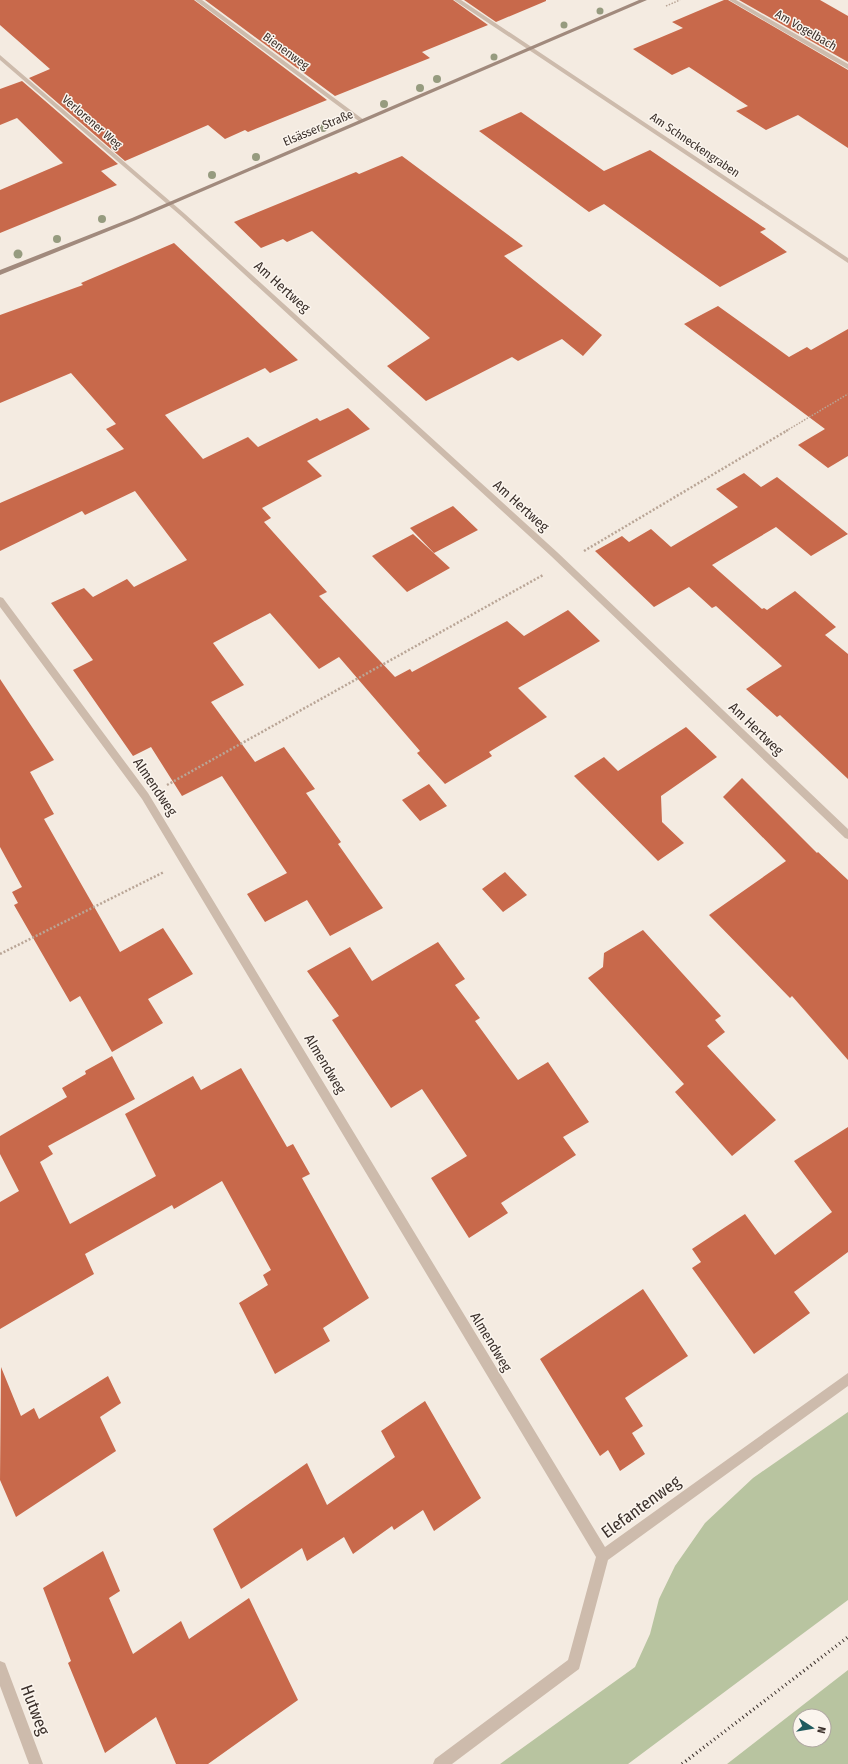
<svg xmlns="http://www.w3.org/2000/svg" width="848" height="1764" font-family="'Fira Sans Condensed',sans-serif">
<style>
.green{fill:#b8c4a0;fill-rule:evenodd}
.building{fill:#c8694b}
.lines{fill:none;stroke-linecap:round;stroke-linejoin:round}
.path-far1{stroke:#b9a596;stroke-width:1.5;stroke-dasharray:1.5 1.5;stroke-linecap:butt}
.path{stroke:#b9a596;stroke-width:2.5;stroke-dasharray:2 2;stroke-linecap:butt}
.minor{fill:#cdbbac;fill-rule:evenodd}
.secondary{fill:#a18a7d;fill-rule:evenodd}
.rail{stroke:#3b302b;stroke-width:3.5;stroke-dasharray:1 3.5;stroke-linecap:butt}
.tree{fill:#969b7f}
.labels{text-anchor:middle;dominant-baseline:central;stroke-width:3;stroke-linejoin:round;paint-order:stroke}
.far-street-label{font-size:12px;fill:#3b302b;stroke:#fbf5ee}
.street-label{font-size:14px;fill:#3b302b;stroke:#fbf5ee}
.near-street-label{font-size:17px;fill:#3b302b;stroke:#fbf5ee}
</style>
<rect width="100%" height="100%" fill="#f4ebe1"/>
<path class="green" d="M848 1412V1600L628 1764H500L635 1667 650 1634 659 1599 675 1566 705 1523 753 1478Z
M848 1670V1764H727ZM800 1716H824V1740H800Z"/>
<path class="building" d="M0 0H194L327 100 248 132 245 130 225 139 208 125 125 161 29 78 50 69 0 25Z
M205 0H453L488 25 422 52 430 58 335 96Z
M464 0H546V1L496 22Z
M724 0H728L848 70V148L798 115 766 130 736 111 748 106 689 67 672 75 633 49 683 28 672 22Z
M739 0H820L848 16V62Z
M22 81 118 164 101 171 117 185 0 233V190L63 163 17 118 0 125V89Z
M521 112 604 171 650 150 766 229 760 232 787 252 720 287 604 204 589 212 479 131Z
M402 156 523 246 504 256 602 335 583 356 562 339 518 361 512 357 426 401 387 366 430 338 312 231 287 242 283 239 261 248 234 222 356 172 359 174Z
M174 243 298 360 270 373 265 368 165 415 203 459 248 437 258 447 317 418 320 421 348 408 370 429 307 461 322 476 262 508 271 518 264 522 327 592 319 596 395 677 410 669 412 672 507 621 524 636 568 610 600 641 518 688 547 717 489 752 492 756 445 784 417 753 420 751 339 657 319 669 270 613 213 643 244 685 211 702 255 762 284 747 315 789 306 793 341 842 338 844 383 908 330 936 307 900 265 922 247 894 287 873 222 776 182 796 151 747 133 756 73 670 93 660 51 603 84 588 93 597 127 579 134 587 187 560 135 491 85 515 82 511 0 551V503L124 449 106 429 116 424 71 373 0 403V315L83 285 81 283Z
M718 306 789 357 807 347 811 350 848 329V456L828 468 798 445 825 429 684 324Z
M744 473 761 487 777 477 848 534 811 556 776 527 712 565 762 609 764 608 767 610 795 591 836 627 825 635 848 654V779L780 715 777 717 746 689 782 666 716 606 712 608 689 587 654 607 595 551 622 536 629 542 651 529 671 547 738 507 716 489Z
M453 506 478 530 434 553 410 528Z
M413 534 450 568 407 592 372 556Z
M0 679 54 760 30 772 54 814 44 819 120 952 163 928 193 974 148 999 163 1023 112 1052 80 996 70 1002 14 905 18 903 12 892 22 887 0 847Z
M686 727 717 757 661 796 662 822 684 843 658 861 574 776 604 757 618 771Z
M742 778 817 853 818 852 848 880V1060L792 996 790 998 709 915 786 861 723 797Z
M429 784 447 806 420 821 402 800Z
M505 872 527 895 503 912 482 889Z
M643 930 721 1016 715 1020 725 1032 707 1046 776 1120 732 1156 675 1092 684 1084 588 978 603 967 604 953Z
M438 942 465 979 455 985 480 1018 475 1021 518 1080 548 1062 589 1122 563 1137 576 1155 501 1203 508 1213 469 1238 431 1178 467 1156 422 1089 391 1108 332 1020 339 1016 307 971 350 947 372 981Z
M112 1056 135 1099 48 1146 53 1154 40 1162 70 1224 156 1176 125 1114 193 1076 201 1090 241 1068 287 1147 293 1144 310 1174 302 1178 369 1298 323 1328 330 1341 275 1374 239 1303 268 1285 263 1275 271 1270 222 1181 174 1209 172 1205 85 1254 94 1274 0 1329V1202L19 1191 0 1154V1136L67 1097 62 1088 86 1074 85 1071Z
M848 1127V1252L794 1292 810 1313 754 1354 692 1268 701 1262 692 1249 745 1214 775 1255 832 1212 794 1161Z
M643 1289 688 1356 625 1398 643 1426 632 1433 645 1454 620 1471 608 1450 600 1456 540 1359Z
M1 1367 21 1416 34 1408 39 1419 108 1376 121 1403 100 1417 116 1451 16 1517 0 1480Z
M425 1401 481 1498 434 1531 423 1510 394 1530 392 1526 353 1554 344 1537 307 1561 302 1548 241 1589 213 1529 307 1463 327 1505 395 1457 381 1431Z
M103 1551 120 1591 109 1598 133 1654 181 1621 189 1639 249 1598 298 1700 208 1764H176L156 1717 105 1753 68 1663 71 1661 43 1588Z"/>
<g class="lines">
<path class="path-far1" d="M666 6 680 0
M786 431 848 394"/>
<path class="path" d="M584 551 788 430
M167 785 543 575
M0 954 164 872"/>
<path class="minor" d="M195 0H202L364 120V122H360Z
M454 0H461L848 258V263Z
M729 0H736L848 64V69Z
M0 55 185 214 557 552 848 829V839L845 838 551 556 181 216 0 60Z
M0 597 3 598 148 793 605 1547 848 1373V1386L608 1560 579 1669 452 1764H433L435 1759 568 1660 596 1557 142 799 0 607Z
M0 1661 5 1663 43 1764H29L0 1686Z"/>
<path class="secondary" d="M639 0H647L136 220 0 275V270L132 218Z"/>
<path class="rail" d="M682 1764 848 1637"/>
</g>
<g class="tree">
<circle cx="600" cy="11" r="3.5"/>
<circle cx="564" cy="25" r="3.5"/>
<circle cx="494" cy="57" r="3.5"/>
<circle cx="437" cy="79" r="4"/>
<circle cx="420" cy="88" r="4"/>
<circle cx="384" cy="104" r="4"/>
<circle cx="323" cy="128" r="4"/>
<circle cx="298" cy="138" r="4"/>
<circle cx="256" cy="157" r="4"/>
<circle cx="212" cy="175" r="4"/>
<circle cx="102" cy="219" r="4"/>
<circle cx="57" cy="239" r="4"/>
<circle cx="18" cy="254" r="4.5"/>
</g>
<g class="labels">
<g class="far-street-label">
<text transform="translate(806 30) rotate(30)">Am Vogelbach</text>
<text transform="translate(286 51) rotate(36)">Bienenweg</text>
<text transform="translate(92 122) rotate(41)">Verlorener Weg</text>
<text transform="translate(318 128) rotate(-23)">Elsässer Straße</text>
<text transform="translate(695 145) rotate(34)">Am Schneckengraben</text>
</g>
<g class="street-label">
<text transform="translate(282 287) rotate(42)">Am Hertweg</text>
<text transform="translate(521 506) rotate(42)">Am Hertweg</text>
<text transform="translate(756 729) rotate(44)">Am Hertweg</text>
<text transform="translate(155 787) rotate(56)">Almendweg</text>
<text transform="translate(325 1064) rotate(59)">Almendweg</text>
<text transform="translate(491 1342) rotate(59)">Almendweg</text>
</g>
<g class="near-street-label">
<text transform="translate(641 1507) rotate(-36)">Elefantenweg</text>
<text transform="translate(35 1710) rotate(69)">Hutweg</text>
</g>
</g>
<g transform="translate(812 1728) rotate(102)"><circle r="19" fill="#fbf5ee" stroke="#aea6a0"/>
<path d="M0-3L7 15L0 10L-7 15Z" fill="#1f5a5e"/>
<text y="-6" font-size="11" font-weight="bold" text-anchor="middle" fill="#3b302b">N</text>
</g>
</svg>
